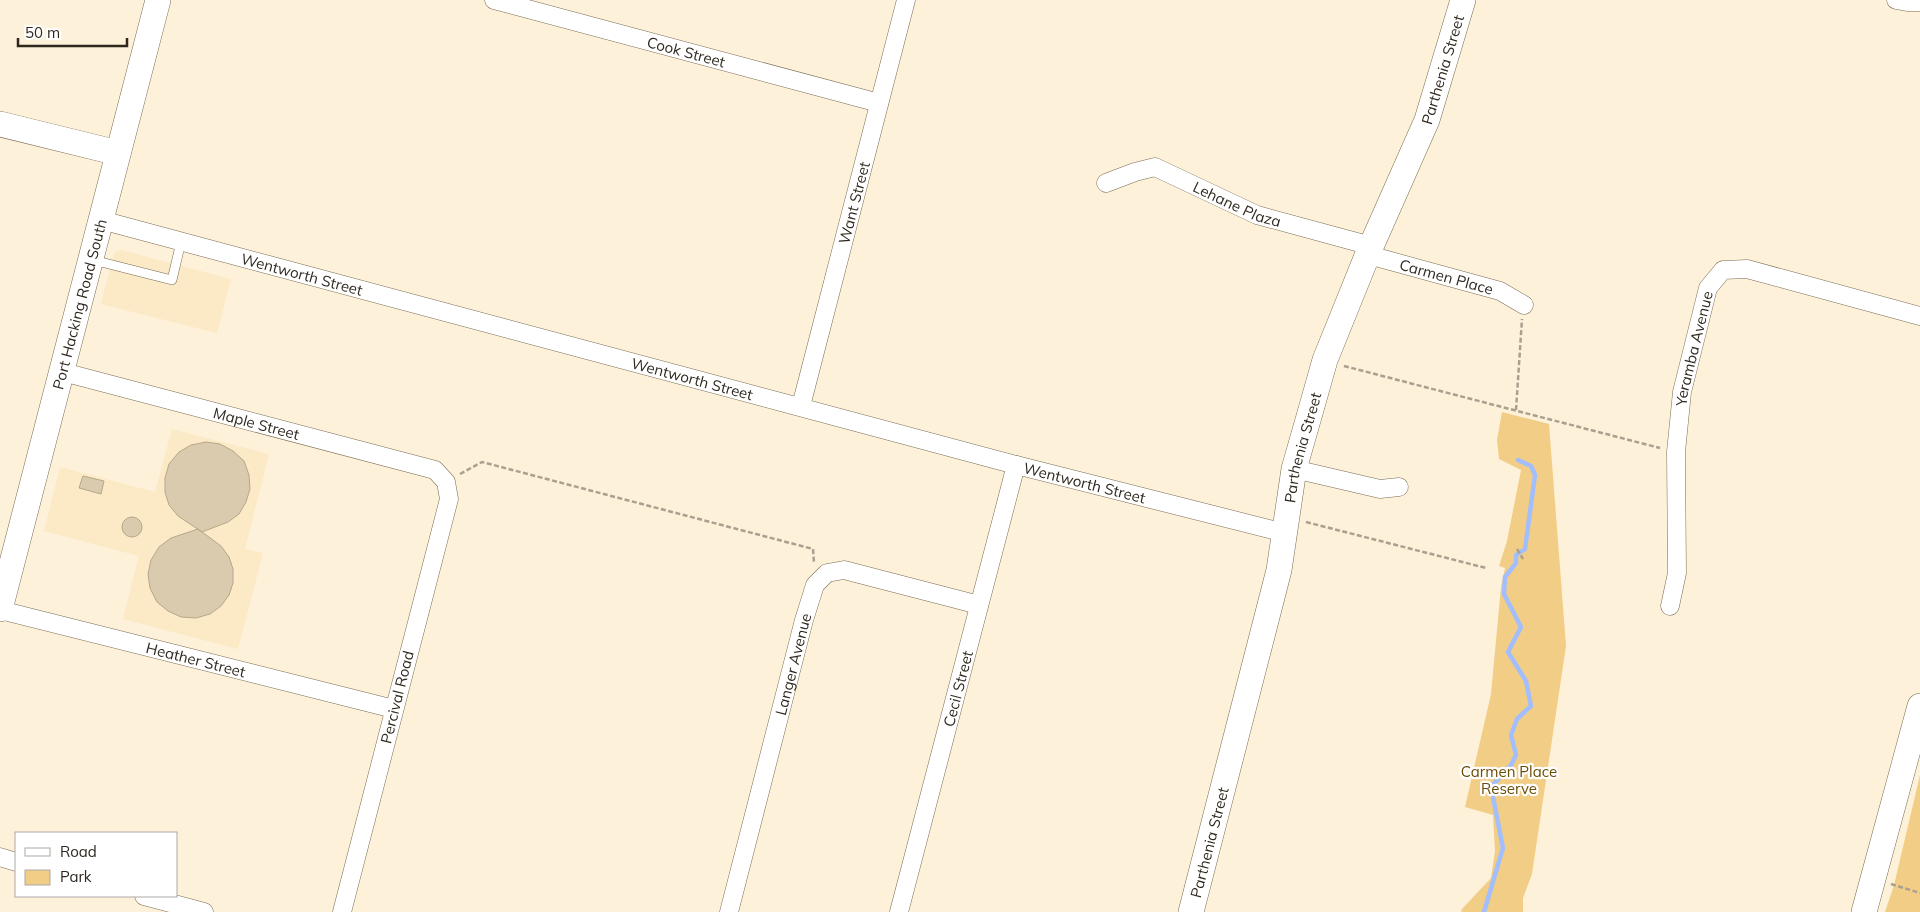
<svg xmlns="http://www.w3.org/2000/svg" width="1920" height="912" font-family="Mulish,sans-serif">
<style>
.built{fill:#fce9c5}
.green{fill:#f2cd86}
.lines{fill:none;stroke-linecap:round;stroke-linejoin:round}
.stream{stroke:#a2befc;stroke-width:4.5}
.building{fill:#dacbaf;stroke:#b6a78c}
.lane-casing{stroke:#796c53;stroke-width:10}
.street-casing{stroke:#796c53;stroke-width:19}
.secondary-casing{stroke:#796c53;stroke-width:26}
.path{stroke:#aaa08f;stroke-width:2.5;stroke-dasharray:5 2.5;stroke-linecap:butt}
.lane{stroke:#fff;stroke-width:9}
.street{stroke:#fff;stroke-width:18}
.secondary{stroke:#fff;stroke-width:25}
.labels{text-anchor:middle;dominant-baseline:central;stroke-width:4.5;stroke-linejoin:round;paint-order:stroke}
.street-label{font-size:15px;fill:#2e281e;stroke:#fff}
.park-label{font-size:15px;fill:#6b4e06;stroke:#fff}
</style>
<rect width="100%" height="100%" fill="#fdf1da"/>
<path class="built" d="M121 250 231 279 217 333 101 304 114 253Z
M172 429 269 454 245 549 263 553 238 649 123 619 139 556 44 531 60 467 155 492Z"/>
<path class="green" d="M1502 412 1549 424 1566 646 1532 874 1523 898V912H1462L1461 910 1491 878 1495 851 1493 815 1465 807 1491 694 1501 587 1505 568 1499 566 1507 541 1521 470 1499 459 1497 440Z
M1920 775V912H1885L1894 885Z"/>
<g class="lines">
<path class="stream" d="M1484 912 1503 848 1491 787 1511 765 1516 755 1511 735 1517 719 1531 706 1526 681 1508 652 1521 627 1504 594 1505 577 1516 563V555L1525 549 1535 475 1531 466 1518 460"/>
</g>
<path class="building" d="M206 442 220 444 233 451 244 461 249 475 250 489 246 502 239 514 228 522 202 532 178 516 169 505 165 492V478L169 464 179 452 191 445Z
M83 476 104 481 101 494 79 488Z
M122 527a10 10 0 1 1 20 0a10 10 0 1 1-20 0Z
M198 529 221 546 229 557 233 569V583L229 595 221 606 210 614 196 618 181 617 168 611 157 602 150 588 148 574 151 560 159 547 171 538Z"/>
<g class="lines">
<g class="lane-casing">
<path id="lane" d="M93 260 172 280 181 242"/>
</g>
<g class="street-casing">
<g id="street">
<path id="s1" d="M494 0 879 103"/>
<path d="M1896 0 1907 2H1920"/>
<path id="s2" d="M1106 183 1135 172 1155 167 1257 215 1364 244 1376 257 1500 291 1524 305"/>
<path id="s3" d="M101 220 1016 465 1285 533"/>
<path id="s4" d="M63 372 435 470 446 482 449 499 342 912"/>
<path id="s5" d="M801 406 906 0"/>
<path d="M1294 469 1380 489 1399 487"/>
<path id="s6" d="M1670 606 1677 573 1676 452 1682 392 1708 288 1723 270 1747 269 1920 316"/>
<path id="s7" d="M0 610 394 709"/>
<path d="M0 857 16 862"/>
<path d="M144 896 204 912"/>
<path id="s8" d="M729 912 804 620 815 585 827 573 844 570 979 605"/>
<path id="s9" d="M899 912 1016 465"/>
</g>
</g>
<g class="secondary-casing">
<g id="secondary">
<path d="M0 124 118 153"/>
<path id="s10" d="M0 609 158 0"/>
<path id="s11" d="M1191 912 1279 570 1294 469 1312 406 1325 360 1369 251 1427 120 1463 0"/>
<path d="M1864 912 1920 706"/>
</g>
</g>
<path class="path" d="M1344 366 1660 448
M1516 410 1522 319
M460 474 482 462 813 549 814 563
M1306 522 1486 568
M1517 549 1523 559
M1891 884 1920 893"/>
<use href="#lane" class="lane"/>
<use href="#street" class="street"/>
<use href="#secondary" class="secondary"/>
</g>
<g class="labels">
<g class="street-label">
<text stroke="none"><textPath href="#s1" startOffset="199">Cook Street</textPath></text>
<text stroke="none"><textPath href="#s11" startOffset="882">Parthenia Street</textPath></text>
<text stroke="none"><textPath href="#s5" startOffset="210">Want Street</textPath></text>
<text stroke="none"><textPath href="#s2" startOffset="142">Lehane Plaza</textPath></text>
<text stroke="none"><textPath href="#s3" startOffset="208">Wentworth Street</textPath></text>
<text stroke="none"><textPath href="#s2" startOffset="366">Carmen Place</textPath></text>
<text stroke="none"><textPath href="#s10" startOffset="315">Port Hacking Road South</textPath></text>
<text stroke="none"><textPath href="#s6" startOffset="260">Yeramba Avenue</textPath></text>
<text stroke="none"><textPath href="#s3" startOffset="612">Wentworth Street</textPath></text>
<text stroke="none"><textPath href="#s4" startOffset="200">Maple Street</textPath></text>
<text stroke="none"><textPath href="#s11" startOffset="478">Parthenia Street</textPath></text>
<text stroke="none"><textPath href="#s3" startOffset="1018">Wentworth Street</textPath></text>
<text stroke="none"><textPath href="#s7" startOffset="202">Heather Street</textPath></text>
<text stroke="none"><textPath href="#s8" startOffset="256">Langer Avenue</textPath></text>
<text stroke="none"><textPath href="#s9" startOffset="231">Cecil Street</textPath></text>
<text transform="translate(397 697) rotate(-76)">Percival Road</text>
<text stroke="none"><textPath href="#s11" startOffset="72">Parthenia Street</textPath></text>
</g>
<g class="park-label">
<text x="1509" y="771">Carmen Place<tspan x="1509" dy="17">Reserve</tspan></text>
</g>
</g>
<rect x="15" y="832" width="162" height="65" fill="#ffffff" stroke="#aba9a5"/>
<rect x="25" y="848" width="25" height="8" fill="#ffffff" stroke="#aba9a5"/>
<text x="60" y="857" font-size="15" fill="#2e281e">Road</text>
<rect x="25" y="870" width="25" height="15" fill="#f2cd86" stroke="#aba9a5"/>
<text x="60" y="882" font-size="15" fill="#2e281e">Park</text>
<path d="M18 38v8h109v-8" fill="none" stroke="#2e281e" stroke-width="2.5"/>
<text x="25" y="38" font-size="15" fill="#2e281e" stroke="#ffffff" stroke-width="4" paint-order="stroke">50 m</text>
</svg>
